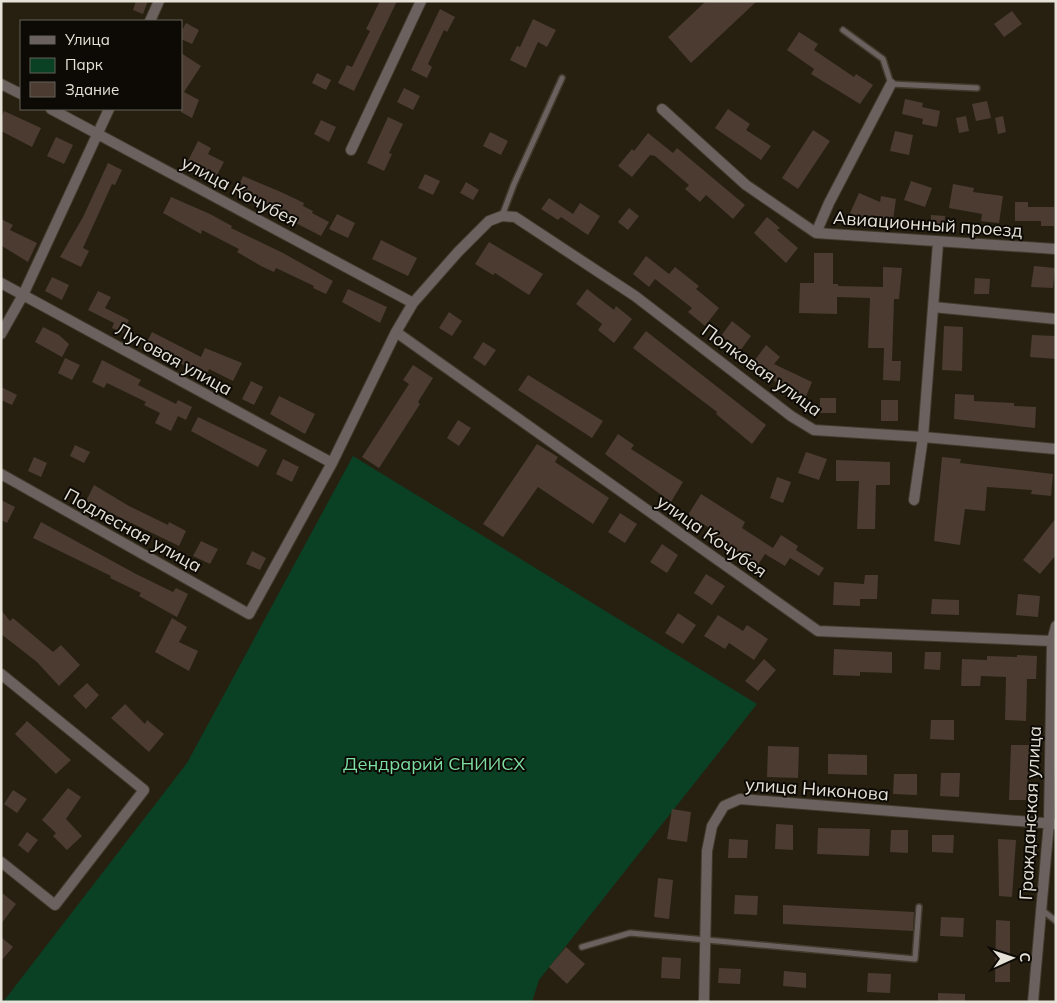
<svg xmlns="http://www.w3.org/2000/svg" width="1057" height="1003" font-family="Mulish,sans-serif">
<style>
.green{fill:#0a4024}
.building{fill:#4b3b31}
.lines{fill:none;stroke-linecap:round;stroke-linejoin:round}
.service-casing{stroke:#423b2d;stroke-width:8}
.minor-casing{stroke:#423b2d;stroke-width:12}
.service{stroke:#6b6260;stroke-width:5}
.minor{stroke:#6b6260;stroke-width:10}
.labels{text-anchor:middle;dominant-baseline:central;stroke-width:4;stroke-linejoin:round;paint-order:stroke}
.street-label{font-size:18px;fill:#e6e2d8;stroke:#0d0a05}
.park-label{font-size:18px;fill:#7cdea2;stroke:#0d0a05}
</style>
<rect width="100%" height="100%" fill="#272011"/>
<path class="green" d="M353 456 757 704 539 980 532 1002H3L187 763Z"/>
<path class="building" d="M136 1H148L143 14 133 10Z
M380 1H397L354 91 338 83 347 65 352 67 370 31 366 29Z
M706 1H757L691 63 668 37Z
M440 9 455 17 447 32 444 30 428 64 432 67 427 78 411 70Z
M1012 11 1022 24 1004 37 994 24Z
M533 19 556 30 547 47 538 42 526 68 510 60 517 46 520 47Z
M186 23 199 30 192 44 181 39V32Z
M799 32 818 44 814 50 854 77 856 74 873 85 860 104 811 74 814 69 787 50Z
M181 53 201 66 184 92 199 100 192 118 181 112Z
M317 73 331 80 326 90 312 83Z
M404 88 420 96 413 110 397 102Z
M905 99 923 103 922 107 940 111 937 127 922 124 923 119 902 114Z
M987 101 991 118 976 121 972 104Z
M728 109 750 124 746 130 771 146 761 160 715 128Z
M4 111 41 128 32 147 1 131V118Z
M966 116 969 131 959 133 956 118Z
M1003 116 1006 132 998 134 995 118Z
M388 117 403 124 389 153 392 154 384 171 367 163Z
M321 120 336 127 329 142 314 134Z
M813 130 830 141 798 189 782 178Z
M895 131 913 135 909 155 890 151Z
M490 132 508 141 501 155 483 146Z
M648 133 673 153 677 148 745 205 733 219 706 195 700 202 685 189 689 185 655 156 650 155 632 177 618 166 632 149 634 151Z
M56 137 73 145 64 164 47 156Z
M198 141 211 148 208 154 224 162 216 177 188 161Z
M108 163 122 170 115 185 112 184 83 248 89 251 81 267 60 257 83 217Z
M425 174 440 181 433 195 418 188Z
M243 176 281 192 304 203 303 206 313 211 312 213 329 222 321 236 280 215 281 213 236 191Z
M911 181 932 188 925 207 904 200Z
M466 182 479 190 473 200 460 193Z
M953 184 974 188 973 192 1003 196 999 223 981 221 982 214 949 208Z
M859 193 880 202 881 196 896 199 893 220 864 215 863 219 850 213Z
M171 197 210 214 232 226 231 228 283 253 333 281 326 294 313 288 314 286 276 268 274 272 261 266 237 252 239 249 202 230 201 234 163 213Z
M549 198 573 214 580 203 600 216 588 235 561 217 558 220 541 209Z
M1015 202H1028V207H1054V226H1041V221H1015Z
M629 208 639 216 628 230 618 222Z
M337 214 355 223 348 238 329 229Z
M931 215 945 216 944 230H931Z
M767 217 780 228 777 230 798 248 786 263 754 233Z
M1 219 13 225 10 230 37 243 28 262 2 246 1 248Z
M381 240 417 258 408 276 372 259Z
M489 242 543 274 529 295 495 273 493 275 475 264Z
M814 253H833V284H838V286L883 287V267L902 268 899 299H894L892 361H901L900 381 883 380 884 348H868L870 298 837 297V314L799 313 800 283H814Z
M646 256 669 274 675 267 699 286 696 289 719 308 705 326 688 312 692 308 655 279 649 287 633 274Z
M1034 266 1055 268 1053 288 1031 287Z
M52 277 69 285 62 300 45 291Z
M975 278 990 279 989 294H974Z
M348 289 387 307 380 323 342 302Z
M587 289 614 310 616 306 632 319 614 343 598 330 602 324 576 304Z
M98 291 111 297 105 308 129 320 123 333 112 328 114 323 88 310Z
M449 312 462 321 452 336 439 328Z
M732 321 751 336 740 351 721 336Z
M944 326 963 327 962 371 942 370Z
M43 327 59 335 69 344 62 357 35 342Z
M646 331 766 425 752 444 716 414 717 412 633 348Z
M152 332 201 357 205 348 242 363 233 381 209 369 206 376 145 346Z
M1032 335 1056 336V359L1030 357Z
M483 342 496 350 485 366 473 358Z
M766 345 780 357 774 364 812 382 805 399 790 393 791 388 776 382 752 364Z
M65 358 80 365 72 380 58 373Z
M102 360 141 380 138 385 176 404 178 400 192 407 186 420 178 416 171 431 155 423 160 413 144 405 146 402 107 383 104 388 92 382Z
M413 365 433 378 418 402 420 404 379 468 362 457 409 384 403 380Z
M528 375 603 421 592 438 518 390Z
M251 381 263 387 254 405 242 399Z
M1 387 17 395 12 405 1 400Z
M955 394 974 395V401L1014 403V406L1036 407 1035 428 954 419Z
M279 396 315 414 305 434 270 414Z
M820 398H836V413H820Z
M881 400H898V421H881Z
M198 417 267 450 258 467 191 431Z
M458 420 471 428 459 446 447 438Z
M618 434 634 445 631 449 683 482 671 502 605 454Z
M537 444 558 457 555 462 609 498 593 524 538 487 503 537 483 524Z
M75 445 90 452 84 463 70 456Z
M806 452 827 459 819 480 798 473Z
M34 457 47 463 41 477 28 471Z
M942 457 961 459 960 463 1053 474 1051 496 1031 494 1032 490 987 487 985 511 965 509 960 545 934 541Z
M283 459 299 467 292 482 276 474Z
M836 460 890 462V485H876L875 529H857L859 481H836Z
M777 477 791 482 783 503 770 498Z
M94 485 129 506 168 525 169 522 186 531 179 546 86 501Z
M701 494 745 522 742 528 773 548 781 535 798 546 796 550 824 568 819 576 790 558 785 566 765 554 758 565 708 534 711 529 688 515Z
M1 500 15 507 7 523 1 520Z
M620 513 637 524 625 543 608 532Z
M1056 518V555L1040 574 1023 560Z
M41 522 136 574 173 592 176 588 188 594 177 617 139 596 141 593 110 578 111 576 33 538Z
M201 541 218 549 210 564 193 556Z
M662 544 678 555 667 573 650 562Z
M252 551 266 558 260 570 246 564Z
M706 574 725 586 712 605 694 593Z
M865 575H878L877 599H860V606L833 605 834 582 864 584Z
M1018 594 1040 596 1038 617 1016 615Z
M932 599 959 600V615L931 614Z
M1 610 10 621 13 618 53 652 61 645 80 665 59 686 37 662 1 634Z
M678 613 696 625 683 644 665 633Z
M718 615 743 631 747 625 768 639 754 660 729 643 725 649 704 636Z
M172 618 187 627 179 642 198 651 189 671 155 652Z
M834 649 892 652V673L860 672V676L833 675Z
M925 652H941L940 670 924 669Z
M1017 655 1037 656 1036 679H1027L1026 721 1005 720 1006 677 981 676 980 686H961L962 659 987 660V656L1017 657Z
M764 659 776 670 758 691 745 681Z
M87 683 99 695 86 709 73 696Z
M125 704 145 724 147 720 164 734 149 752 111 718Z
M931 720H954V740L930 739Z
M27 721 71 760 56 774 15 734Z
M1011 745H1029L1027 800H1009Z
M768 746 799 747 798 778 767 777Z
M828 754 867 755V775L828 774Z
M941 773H960L959 797 940 796Z
M894 774H917V795L893 794Z
M68 788 81 797 66 819 82 836 67 850 53 836 56 833 42 820Z
M13 790 27 799 17 813 4 804Z
M672 809 691 812 687 842 667 839Z
M776 824 793 825V850L775 849Z
M818 828 870 829 869 856 817 854Z
M891 830H908V853L890 852Z
M27 832 38 840 28 853 18 845Z
M932 835H954L953 853 932 852Z
M729 839 748 840 747 858H728Z
M998 839 1016 840 1012 897 999 896Z
M658 878 673 880 669 919 654 917Z
M1 892 16 904 1 924Z
M735 895 758 896 757 915 734 914Z
M783 905 914 912 913 931 783 924Z
M941 917 964 918 963 937 940 936Z
M996 920 1010 921V982H995Z
M1 937 13 947 1 961Z
M566 947 585 964 567 984 549 967Z
M662 957 681 958 680 979 661 978Z
M719 968 741 969 740 984 718 983Z
M784 971 806 973V988L783 986Z
M868 973 891 974 890 993 867 992Z
M938 993 965 994V1002H938Z"/>
<g class="lines">
<g class="service-casing">
<path id="service" d="M843 30 883 59 891 84 977 88
M502 216 514 184 562 78
M1042 910 1056 921
M582 947 630 933 915 959 919 907"/>
</g>
<g class="minor-casing">
<path id="minor" d="M150 21 159 1
M1 84 21 94
M51 109 413 303
M662 109 746 185 816 233 1056 249
M351 150 421 1
M816 233 829 203 891 84
M1 283 332 463
M933 307 1056 319
M396 332 818 631 1052 641
M1 334 23 295 109 109
M1 474 249 614 332 463 396 332 413 303 458 252 489 221 502 216 515 217 635 296 791 416 814 430 923 437 1056 449
M914 500 923 437 938 243
M1 674 144 790 55 905 1 862
M704 1002 707 851 712 826 724 806 740 799 1056 824
M1033 1002 1049 822 1052 641 1056 626"/>
</g>
<use href="#service" class="service"/>
<use href="#minor" class="minor"/>
</g>
<g class="labels">
<g class="street-label">
<text transform="translate(240 191) rotate(28)">улица Кочубея</text>
<text transform="translate(928 224) rotate(4)">Авиационный проезд</text>
<text transform="translate(174 359) rotate(29)">Луговая улица</text>
<text transform="translate(762 370) rotate(36)">Полковая улица</text>
<text transform="translate(133 530) rotate(29)">Подлесная улица</text>
<text transform="translate(712 536) rotate(35)">улица Кочубея</text>
<text transform="translate(817 789) rotate(4)">улица Никонова</text>
<text transform="translate(1030 813) rotate(-87)">Гражданская улица</text>
</g>
<g class="park-label">
<text x="434" y="763">Дендрарий СНИИСХ</text>
</g>
</g>
<rect width="1057" height="1003" fill="none" stroke="#e6e2d8" stroke-width="5"/>
<rect x="20" y="20" width="162" height="90" fill="#0d0a05" stroke="#646059"/>
<rect x="30" y="36" width="25" height="8" fill="#6b6260" stroke="#646059"/>
<text x="65" y="45" font-size="15" fill="#e6e2d8">Улица</text>
<rect x="30" y="58" width="25" height="15" fill="#0a4024" stroke="#646059"/>
<text x="65" y="70" font-size="15" fill="#e6e2d8">Парк</text>
<rect x="30" y="82" width="25" height="15" fill="#4b3b31" stroke="#646059"/>
<text x="65" y="95" font-size="15" fill="#e6e2d8">Здание</text>
<g transform="translate(1012 958) rotate(87)" stroke="#0d0a05" stroke-width="4" paint-order="stroke">
<path d="M0-4L9 19L0 12L-9 19Z" fill="#e6e2d8"/>
<text y="-8" font-size="14" font-weight="bold" text-anchor="middle" fill="#e6e2d8">С</text>
</g>
</svg>
